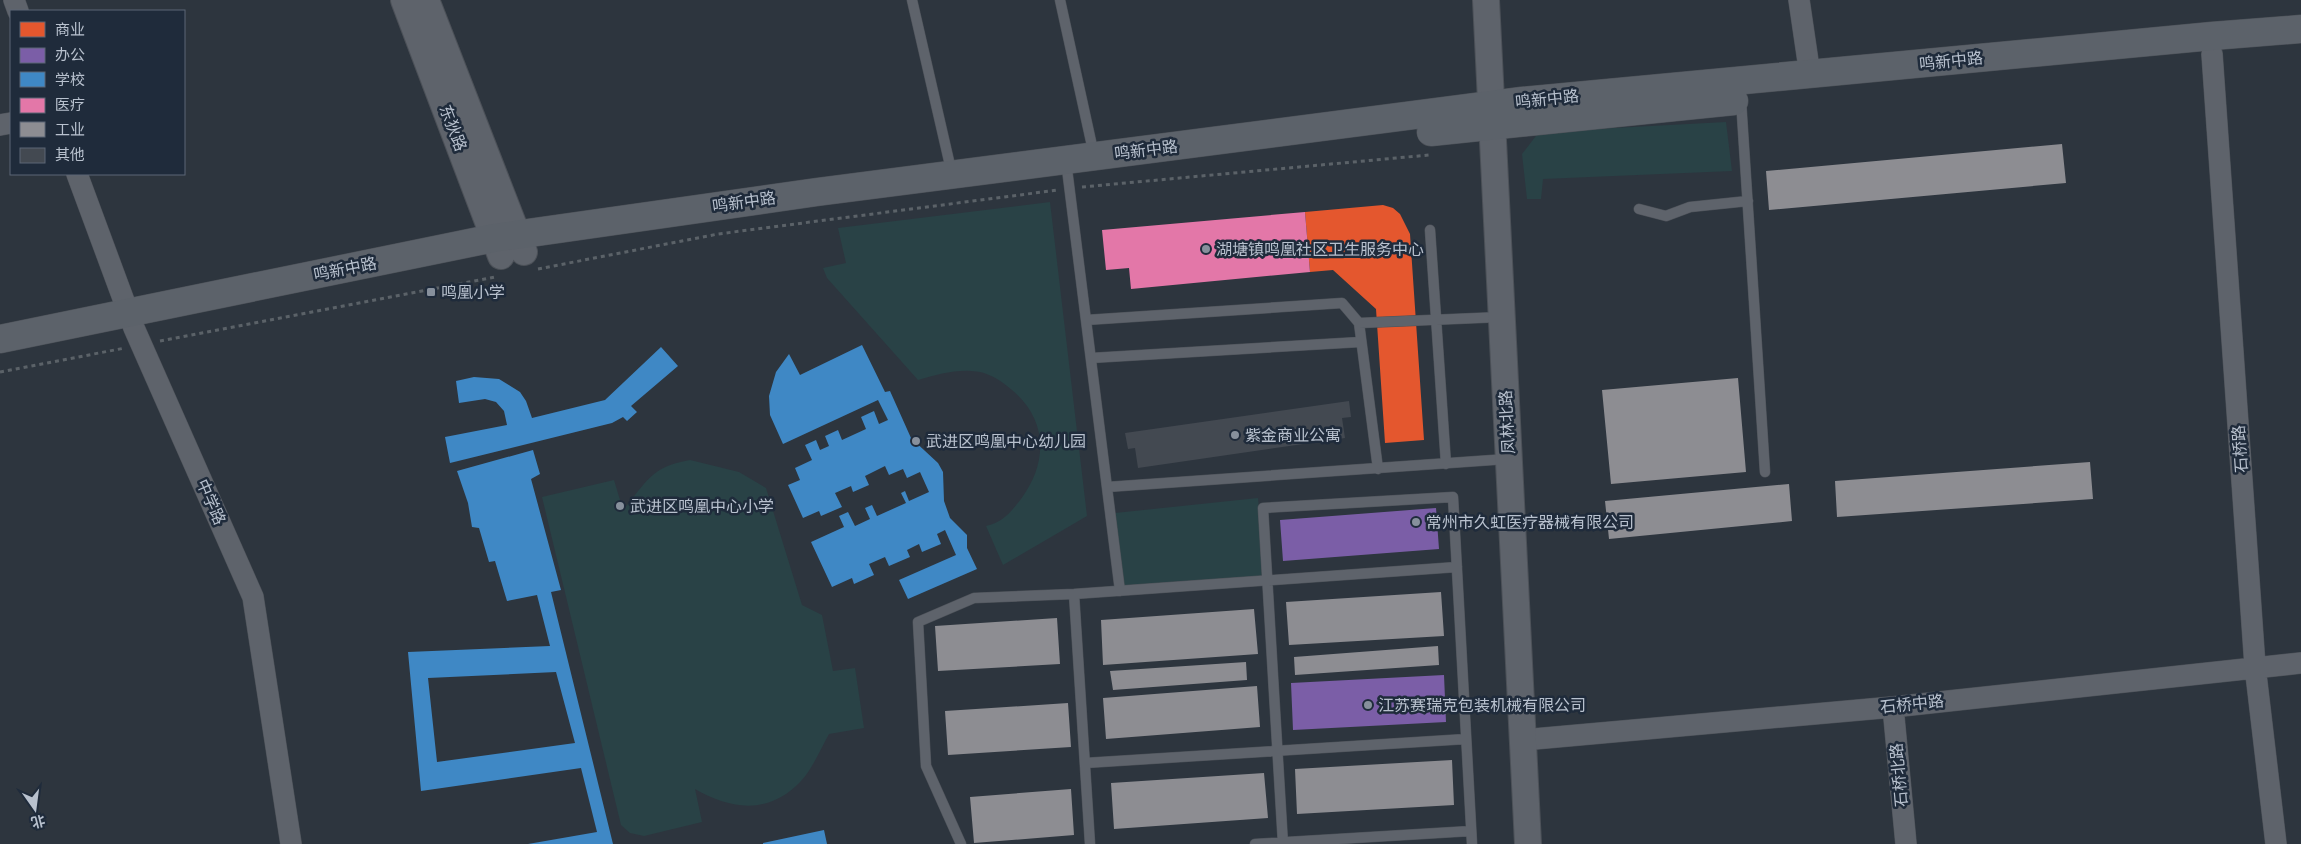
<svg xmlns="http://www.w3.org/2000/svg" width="2301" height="844" font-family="Karla,'Noto Sans SC',sans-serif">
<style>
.green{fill:#294246}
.shops{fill:#e4572e}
.offices{fill:#7b5ea7}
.schools{fill:#3f88c5;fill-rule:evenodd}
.health{fill:#e377a8}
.industry{fill:#8d8d92}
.building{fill:#434951}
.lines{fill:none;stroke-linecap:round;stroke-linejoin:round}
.service-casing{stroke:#4c5158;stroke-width:11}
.minor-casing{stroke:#4c5158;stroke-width:22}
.tertiary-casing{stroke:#4c5158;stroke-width:28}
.secondary-casing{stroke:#4c5158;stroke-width:29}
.path{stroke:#5b6268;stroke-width:3;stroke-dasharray:4 4;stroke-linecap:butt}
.service{stroke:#5e636b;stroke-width:10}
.minor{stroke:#5e636b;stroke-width:21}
.tertiary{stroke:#5e636b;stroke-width:26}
.secondary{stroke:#5c626a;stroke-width:28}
.poi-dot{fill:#87909c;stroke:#1f2b3b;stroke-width:2}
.labels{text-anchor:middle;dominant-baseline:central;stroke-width:5;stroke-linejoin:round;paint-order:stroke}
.street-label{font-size:16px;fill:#b8c1ce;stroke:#1f2b3b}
.poi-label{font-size:16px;fill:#b8c1ce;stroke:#1f2b3b;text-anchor:start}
</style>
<rect width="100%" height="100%" fill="#2d353e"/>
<path class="green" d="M1726 122 1732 171 1543 179 1541 199H1527L1522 154 1539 132Z
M1050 202 1087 516 1003 565 986 526C1003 522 1010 513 1021 499 1048 463 1048 420 1012 390 1000 380 987 371 971 371 953 370 936 375 918 380L827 278 823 268 846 263 838 228Z
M690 460 739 472 766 488 802 605 822 615 833 671 855 668 864 728 829 734C820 750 813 768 801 781 769 815 732 810 695 789L702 822 644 836 630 833 621 825 542 497 614 480 623 510C647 482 650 467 690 460Z
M1258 498 1265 578 1124 588 1115 513Z"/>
<path class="shops" d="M1383 205 1393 208 1400 214 1410 234 1424 440 1385 443 1376 309 1333 270 1310 272 1305 212Z"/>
<path class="offices" d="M1436 508 1439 549 1283 561 1280 520Z
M1444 675 1446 722 1293 730 1291 683Z"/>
<path class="schools" d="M862 345 885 392 890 391 911 438 938 463 943 472 944 501 950 518 967 535V548L977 569 908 599 899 580 956 555 945 530 937 534 941 544 922 552 919 544 907 550 910 557 889 566 885 557 869 564 874 575 854 584 852 578 832 587 811 542 844 527 839 516 848 512 855 526 870 519 865 508 872 505 877 516 906 503 901 493 905 491 909 501 929 492 920 472 907 478 903 469 889 475 885 466 865 476 869 485 853 492 851 486 835 493 842 507 821 516 819 511 803 518 788 485 800 480 795 468 812 460 805 445 816 440 820 450 829 446 825 436 838 430 842 440 866 429 861 417 874 411 879 424 888 420 878 400 783 444 770 415 769 396 776 372 789 354 800 375Z
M661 347 678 366 631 406 637 412 627 421 623 417 612 423 450 463 445 437 507 425 504 411 496 402 485 399 459 403 456 381 474 377 499 379 520 392 526 401 532 418 605 400Z
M533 450 540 474 531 479 561 590 551 592 613 844H528L597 832 581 768 421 791 408 652 550 646 537 595 507 601 495 561 489 562 479 528 472 527 468 503 457 471ZM556 672 575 743 437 762 428 678Z
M824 830 827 844H763V843Z"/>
<path class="health" d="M1305 212 1310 272 1131 289 1129 268 1106 270 1102 230Z"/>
<path class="industry" d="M2062 144 2066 183 1769 210 1766 171Z
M1738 378 1746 472 1611 484 1602 390Z
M2090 462 2093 499 1837 517 1835 481Z
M1789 484 1792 521 1609 539 1605 501Z
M1441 592 1444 636 1289 645 1286 602Z
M1254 609 1258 654 1103 665 1101 620Z
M1057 618 1060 664 938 671 935 626Z
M1438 646 1439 665 1295 675 1294 657Z
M1246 662 1247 680 1113 690 1110 671Z
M1257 686 1260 727 1106 739 1103 698Z
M1068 703 1071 747 948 755 945 711Z
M1452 760 1454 805 1297 814 1295 769Z
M1264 773 1268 818 1114 829 1111 783Z
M1071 789 1074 835 974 843 970 797Z"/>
<path class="building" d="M1349 401 1351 417 1342 418 1345 438 1138 468 1135 448 1128 449 1125 433Z"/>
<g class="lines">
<g class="service-casing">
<path id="service" d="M912 0 952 174
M1060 0 1094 155
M1741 100 1765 472
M1066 161 1120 591
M1639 209 1666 216 1690 207 1748 201
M1430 230 1446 464
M1086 320 1342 303 1359 323 1378 469
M1359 323 1501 317
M1091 358 1360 342
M1107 487 1507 459
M1074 594 1090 844
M1085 763 1466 739
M961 844 926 766 918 622 974 598 1074 594 1457 567
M1255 844 1471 831
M1283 844 1263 508 1453 497 1472 844"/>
</g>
<g class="minor-casing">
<path id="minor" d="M14 0 18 11
M1799 0 1810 75
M2212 54 2255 666 2276 844
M0 125 11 123
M77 174 134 328 253 597 291 844
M1893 707 1906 844
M1523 740 1893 707 2301 663"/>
</g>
<g class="tertiary-casing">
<path id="tertiary" d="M404 0 501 256
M426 0 524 252
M1486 0 1528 844"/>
</g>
<g class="secondary-casing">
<path id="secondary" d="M1431 132 1734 101
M0 339 494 238 817 192 1522 101 2212 36 2301 29"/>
</g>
<path class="path" d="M1082 187 1429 155
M538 269 718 234 1058 190
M160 341 495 277
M0 372 125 348"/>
<use href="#service" class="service"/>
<use href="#minor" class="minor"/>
<use href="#tertiary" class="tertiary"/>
<use href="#secondary" class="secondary"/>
</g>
<g class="poi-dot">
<circle cx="1206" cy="249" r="5"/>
<rect x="426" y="287" width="10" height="10" rx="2.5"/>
<circle cx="1235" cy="435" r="5"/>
<circle cx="916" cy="441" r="5"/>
<circle cx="620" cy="506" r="5"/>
<circle cx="1416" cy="522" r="5"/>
<circle cx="1368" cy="705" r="5"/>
</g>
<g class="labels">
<g class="street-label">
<text transform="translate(1951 61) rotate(-6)">鸣新中路</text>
<text transform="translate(1547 99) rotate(-6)">鸣新中路</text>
<text transform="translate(453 128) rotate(69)">东狄路</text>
<text transform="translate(1146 150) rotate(-7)">鸣新中路</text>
<text transform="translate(744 202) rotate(-8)">鸣新中路</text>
<text transform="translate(345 269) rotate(-11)">鸣新中路</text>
<text transform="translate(1507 422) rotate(-93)">凤林北路</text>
<text transform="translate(2240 449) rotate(-94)">石桥路</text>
<text transform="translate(211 502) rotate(66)">中学路</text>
<text transform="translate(1912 704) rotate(-6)">石桥中路</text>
<text transform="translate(1899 775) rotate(-95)">石桥北路</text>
</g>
<g class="poi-label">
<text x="1216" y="249">湖塘镇鸣凰社区卫生服务中心</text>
<text x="441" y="292">鸣凰小学</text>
<text x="1245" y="435">紫金商业公寓</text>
<text x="926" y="441">武进区鸣凰中心幼儿园</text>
<text x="630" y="506">武进区鸣凰中心小学</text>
<text x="1426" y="522">常州市久虹医疗器械有限公司</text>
<text x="1378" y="705">江苏赛瑞克包装机械有限公司</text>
</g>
</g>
<rect x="10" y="10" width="175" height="165" fill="#1f2b3b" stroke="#5c6776"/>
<rect x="20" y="22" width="25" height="15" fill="#e4572e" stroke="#5c6776"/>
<text x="55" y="35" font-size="15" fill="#b8c1ce">商业</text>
<rect x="20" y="48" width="25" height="15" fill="#7b5ea7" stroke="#5c6776"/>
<text x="55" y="60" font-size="15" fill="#b8c1ce">办公</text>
<rect x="20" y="72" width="25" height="15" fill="#3f88c5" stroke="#5c6776"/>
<text x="55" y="85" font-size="15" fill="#b8c1ce">学校</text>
<rect x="20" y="98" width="25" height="15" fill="#e377a8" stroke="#5c6776"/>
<text x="55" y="110" font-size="15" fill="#b8c1ce">医疗</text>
<rect x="20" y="122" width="25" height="15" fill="#8d8d92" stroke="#5c6776"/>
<text x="55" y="135" font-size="15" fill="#b8c1ce">工业</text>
<rect x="20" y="148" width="25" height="15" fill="#434951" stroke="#5c6776"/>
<text x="55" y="160" font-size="15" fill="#b8c1ce">其他</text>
<g transform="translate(35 809) rotate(166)" stroke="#1f2b3b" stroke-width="4" paint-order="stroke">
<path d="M0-4L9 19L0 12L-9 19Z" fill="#b8c1ce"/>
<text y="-8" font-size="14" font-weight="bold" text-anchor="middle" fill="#b8c1ce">北</text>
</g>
</svg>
